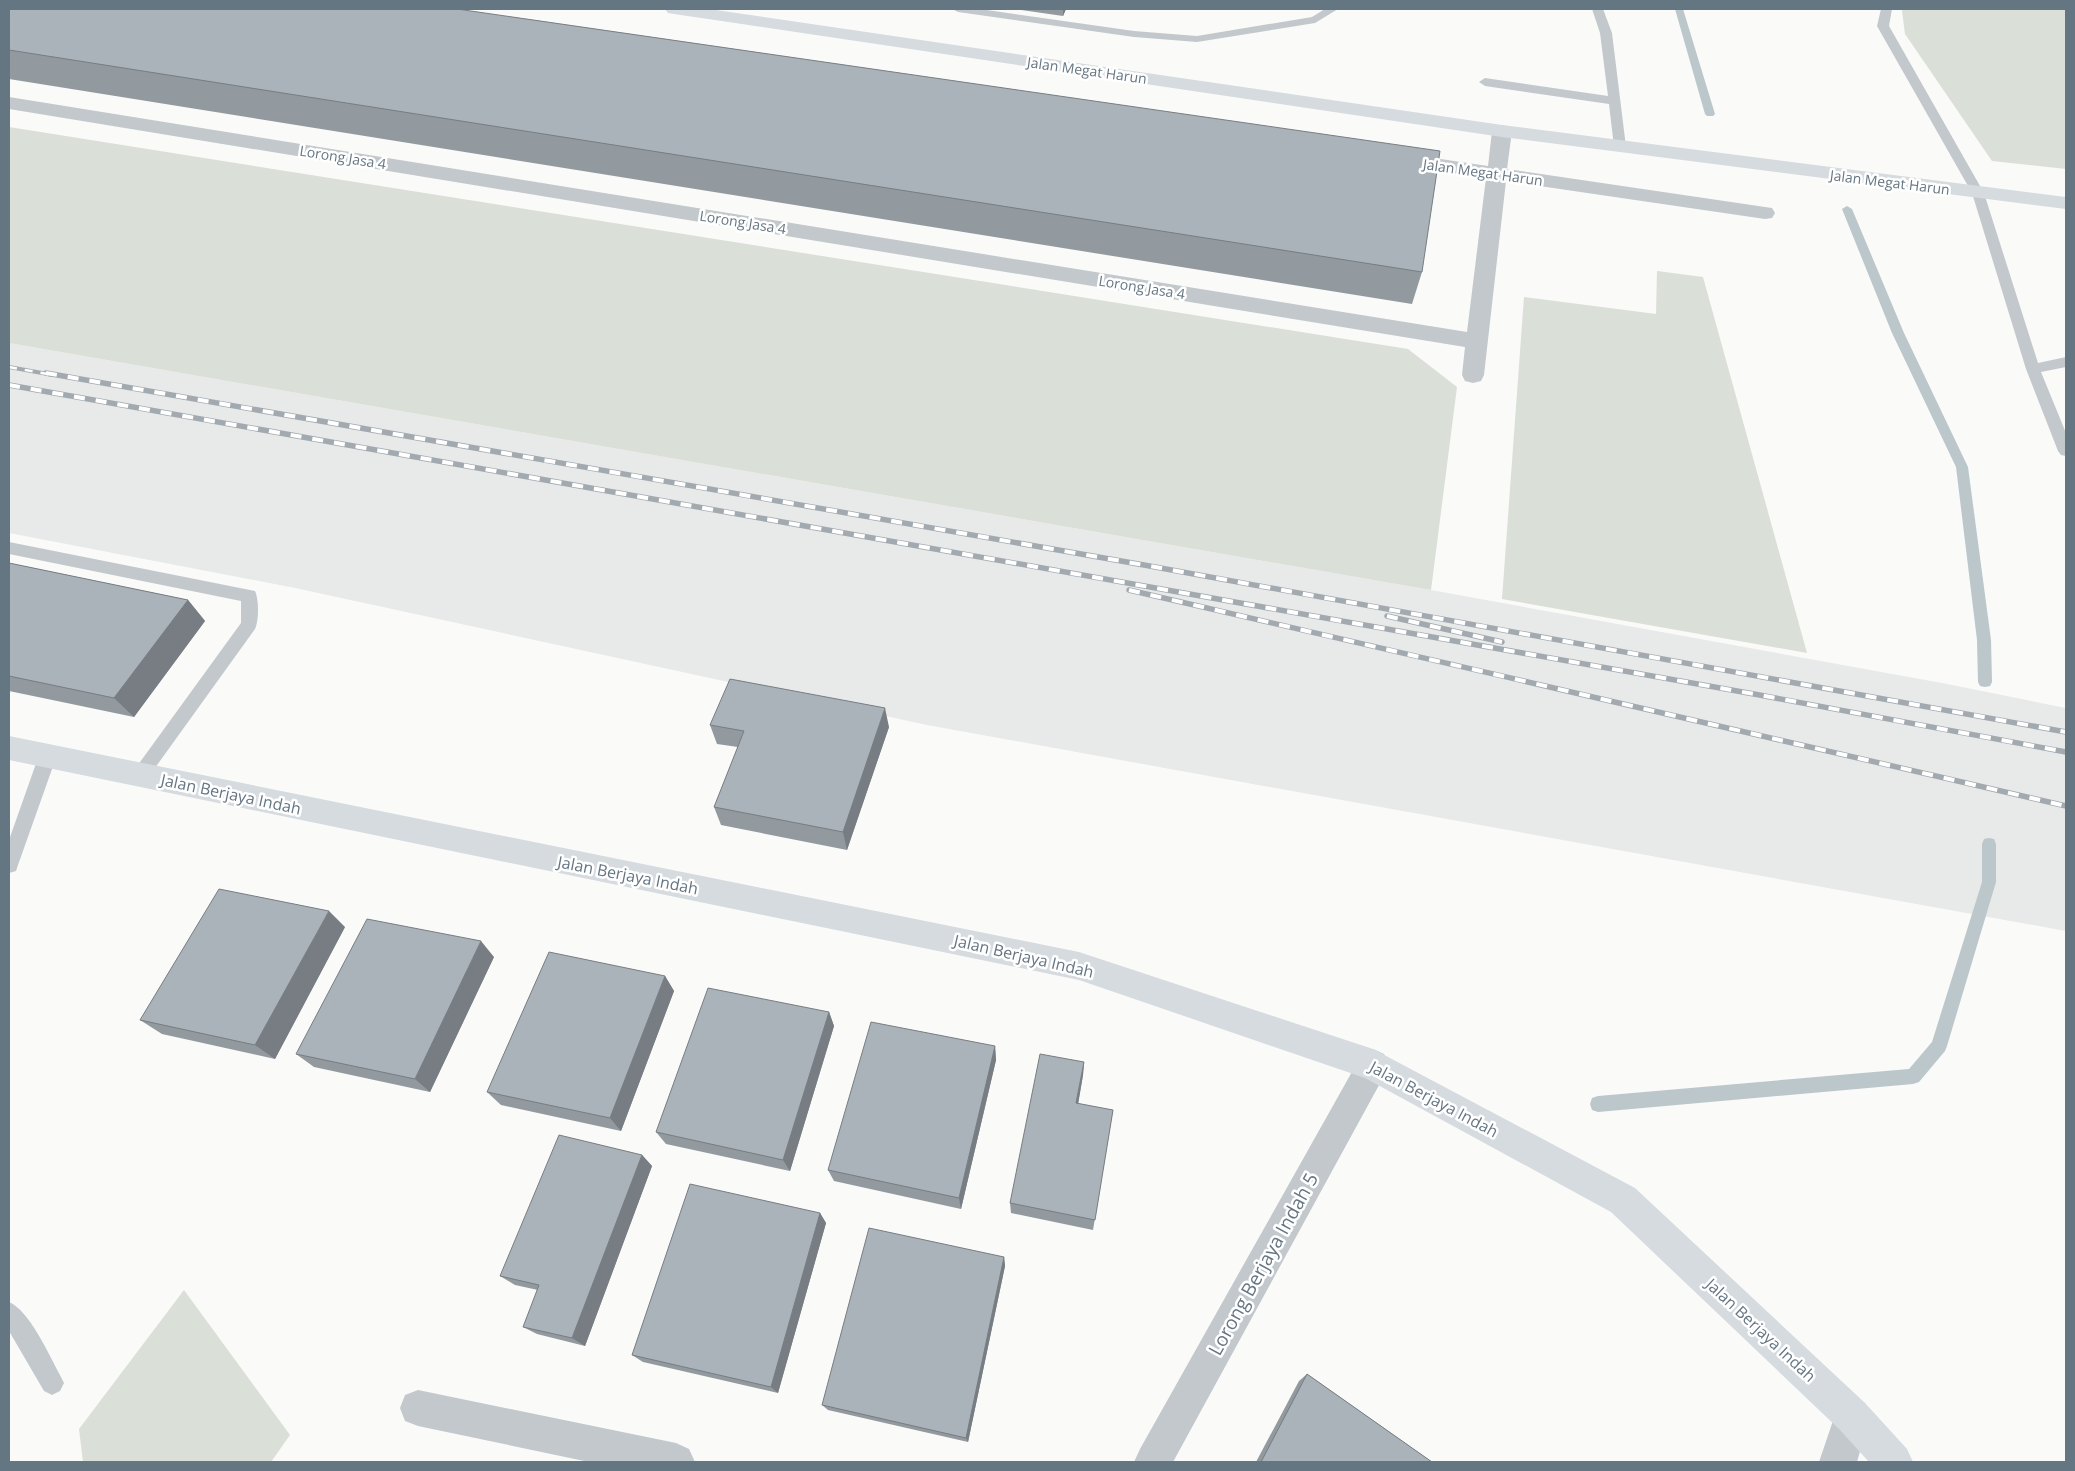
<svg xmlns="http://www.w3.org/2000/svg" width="2075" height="1471" font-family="'Open Sans',sans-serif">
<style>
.built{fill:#e8e9e9}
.green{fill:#dadfd7}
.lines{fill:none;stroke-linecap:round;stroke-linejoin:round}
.stream{fill:#bbc7cb;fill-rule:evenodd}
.lane{fill:#c3c8cc;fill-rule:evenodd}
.street{fill:#c3c8cc;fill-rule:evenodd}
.secondary{fill:#d6dbdf;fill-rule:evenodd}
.rail-far1-casing{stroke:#a2aab0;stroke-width:4}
.rail-casing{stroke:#a2aab0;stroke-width:5.5}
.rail-far1{stroke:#fff;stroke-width:2.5;stroke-dasharray:8;stroke-linecap:butt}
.rail{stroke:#fff;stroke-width:4;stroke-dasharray:11;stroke-linecap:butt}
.wall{fill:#929a9f}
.shaded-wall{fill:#777d82}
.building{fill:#aab3b9;stroke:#777d82}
.labels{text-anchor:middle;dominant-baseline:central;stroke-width:5;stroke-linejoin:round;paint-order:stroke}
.far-street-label{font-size:14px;fill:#657683;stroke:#fff}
.street-label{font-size:16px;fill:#657683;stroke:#fff}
.near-street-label{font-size:19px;fill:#657683;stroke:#fff}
</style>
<rect width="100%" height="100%" fill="#fafaf8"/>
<path class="built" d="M9 343 1431 590 1942 683 2066 708V931L927 725 295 588 9 533Z"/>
<path class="green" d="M1903 9H2066V169L1992 161 1905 34 1902 11Z
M9 127 1408 349 1457 387 1431 590 9 343Z
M1657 271 1703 277 1807 653 1502 599 1524 297 1656 314Z
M184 1290 290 1435 271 1462H83L79 1429Z"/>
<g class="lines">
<path class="stream" d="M1675 9H1683L1715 114 1713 116H1707L1705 114Z
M1847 206 1852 209 1904 333 1968 467 1991 640 1992 682 1990 686 1985 687 1980 686 1978 682 1977 640 1956 467 1892 333 1842 209Z
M1989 838 1994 839 1996 844V882L1947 1046 1945 1051 1919 1082 1913 1084 1598 1112 1592 1110 1590 1104 1592 1098 1598 1096 1909 1069 1932 1042 1982 882V844L1984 839Z"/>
<path class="lane" d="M952 9H980L1134 31 1197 36 1312 17 1325 9H1338L1315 23 1197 42 1134 37 958 12Z
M1592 9H1603L1612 33 1626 147 1620 151 1614 147 1609 104 1485 86 1479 82 1485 78 1608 96 1600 33Z
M1881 9H1892L1889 26 1984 193 2038 363 2066 357V367L2041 372 2066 433V456L2061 455 2058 451 2026 369 1972 193 1877 26Z
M9 542 255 591C259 600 259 620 255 629L147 779 141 782 135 779 132 774 135 769 241 623V601L9 554Z
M48 748 54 750 57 755 18 865 16 871 9 873V840L39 755 42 750Z
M9 1302C30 1311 49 1355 60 1375L64 1383 60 1391 52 1395 44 1391 9 1331Z"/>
<path class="street" d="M9 97 1467 332 1486 178 1400 165 1393 163 1390 159 1393 155 1400 153 1488 166 1492 131 1495 127 1502 125 1509 127 1512 131 1507 169 1765 207 1772 208 1775 213 1772 218 1765 219 1506 181 1484 375 1481 381 1473 383 1465 381 1462 375 1465 347 9 109Z
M1373 1049 1384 1054 1389 1065 1384 1076 1173 1462H1134L1140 1449 1362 1054Z
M418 1390 676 1443 689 1449 695 1462H589L418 1426 405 1421 400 1408 405 1395Z
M1852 1398 1865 1403 1870 1416 1857 1462H1819L1839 1403Z"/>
<path class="secondary" d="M665 9H709L1502 125 2066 197V209L1502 137 674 14 668 13Z
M9 736 1079 952 1373 1049 1635 1188 1865 1403 1907 1449 1913 1462H1869L1839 1429 1611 1212 1365 1078 1079 980 9 760Z"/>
<g class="rail-far1-casing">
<path id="rail-far1" d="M9 367 53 375"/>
</g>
<g class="rail-casing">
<path id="rail" d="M46 373 1144 565 2066 732
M9 385 1754 694 2066 752
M1129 590 2066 806
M1387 616 1502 642"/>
</g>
<use href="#rail-far1" class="rail-far1"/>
<use href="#rail" class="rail"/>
</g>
<path class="wall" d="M9 9 1422 272 1412 304 9 79Z
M1014 9H1066L1063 16Z
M9 563 188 600 205 621 134 717 9 691Z
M710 725 889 727 847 850 721 825 714 807 738 747 717 744Z
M345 927 275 1059 162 1034 140 1020Z
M494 957 430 1092 314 1067 296 1054Z
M665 976 674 991 621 1131 501 1105 487 1092Z
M829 1012 834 1026 790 1171 666 1144 656 1132Z
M995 1046 996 1060 961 1209 834 1181 828 1170Z
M1084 1062 1083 1075 1078 1104 1113 1110 1093 1230 1011 1213 1010 1203Z
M642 1155 652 1166 585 1346 537 1334 523 1327 538 1290 515 1285 500 1276Z
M820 1213 826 1223 778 1393 643 1362 632 1355Z
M1004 1257 1005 1266 968 1442 828 1410 822 1405Z
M1307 1374 1432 1462H1256L1299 1381Z"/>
<path class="shaded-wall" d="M1063 9H1066L1063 16Z
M188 600 205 621 134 717 114 698Z
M885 708 889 727 847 850 843 832Z
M329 911 345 927 275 1059 255 1045Z
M481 941 494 957 430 1092 415 1079Z
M665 976 674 991 621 1131 610 1118Z
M829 1012 834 1026 790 1171 783 1160Z
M995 1046 996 1060 961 1209 959 1198Z
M1084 1062 1083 1075 1076 1116V1103Z
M642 1155 652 1166 585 1346 572 1338Z
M820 1213 826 1223 778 1393 771 1387Z
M1004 1257 1005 1266 968 1442 966 1438Z"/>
<path class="building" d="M9 9H457L1440 151 1422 272 9 50Z
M9 563 188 600 114 698 9 676Z
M730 679 885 708 843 832 714 807 744 731 710 725Z
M219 889 329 911 255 1045 140 1020Z
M367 919 481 941 415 1079 296 1054Z
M549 952 665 976 610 1118 487 1092Z
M708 988 829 1012 783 1160 656 1132Z
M871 1022 995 1046 959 1198 828 1170Z
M1040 1054 1084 1062 1076 1103 1113 1110 1095 1220 1010 1203Z
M559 1135 642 1155 572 1338 523 1327 539 1285 500 1276Z
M690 1184 820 1213 771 1387 632 1355Z
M869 1228 1004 1257 966 1438 822 1405Z
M1307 1374 1432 1462H1261Z"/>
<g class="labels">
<g class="far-street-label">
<text transform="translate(1087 70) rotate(8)">Jalan Megat Harun</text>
<text transform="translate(343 157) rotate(9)">Lorong Jasa 4</text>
<text transform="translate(1483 172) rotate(8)">Jalan Megat Harun</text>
<text transform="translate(1890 182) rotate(7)">Jalan Megat Harun</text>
<text transform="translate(743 222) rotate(9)">Lorong Jasa 4</text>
<text transform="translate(1142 287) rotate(9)">Lorong Jasa 4</text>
</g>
<g class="street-label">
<text transform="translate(231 794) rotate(12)">Jalan Berjaya Indah</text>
<text transform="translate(628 875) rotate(11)">Jalan Berjaya Indah</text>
<text transform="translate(1024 956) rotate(13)">Jalan Berjaya Indah</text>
<text transform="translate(1434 1099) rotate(28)">Jalan Berjaya Indah</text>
<text transform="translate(1761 1330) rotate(43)">Jalan Berjaya Indah</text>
</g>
<g class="near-street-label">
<text transform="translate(1263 1264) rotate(-61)">Lorong Berjaya Indah 5</text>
</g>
</g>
<rect width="2075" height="1471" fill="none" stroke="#657683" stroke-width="20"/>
</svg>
